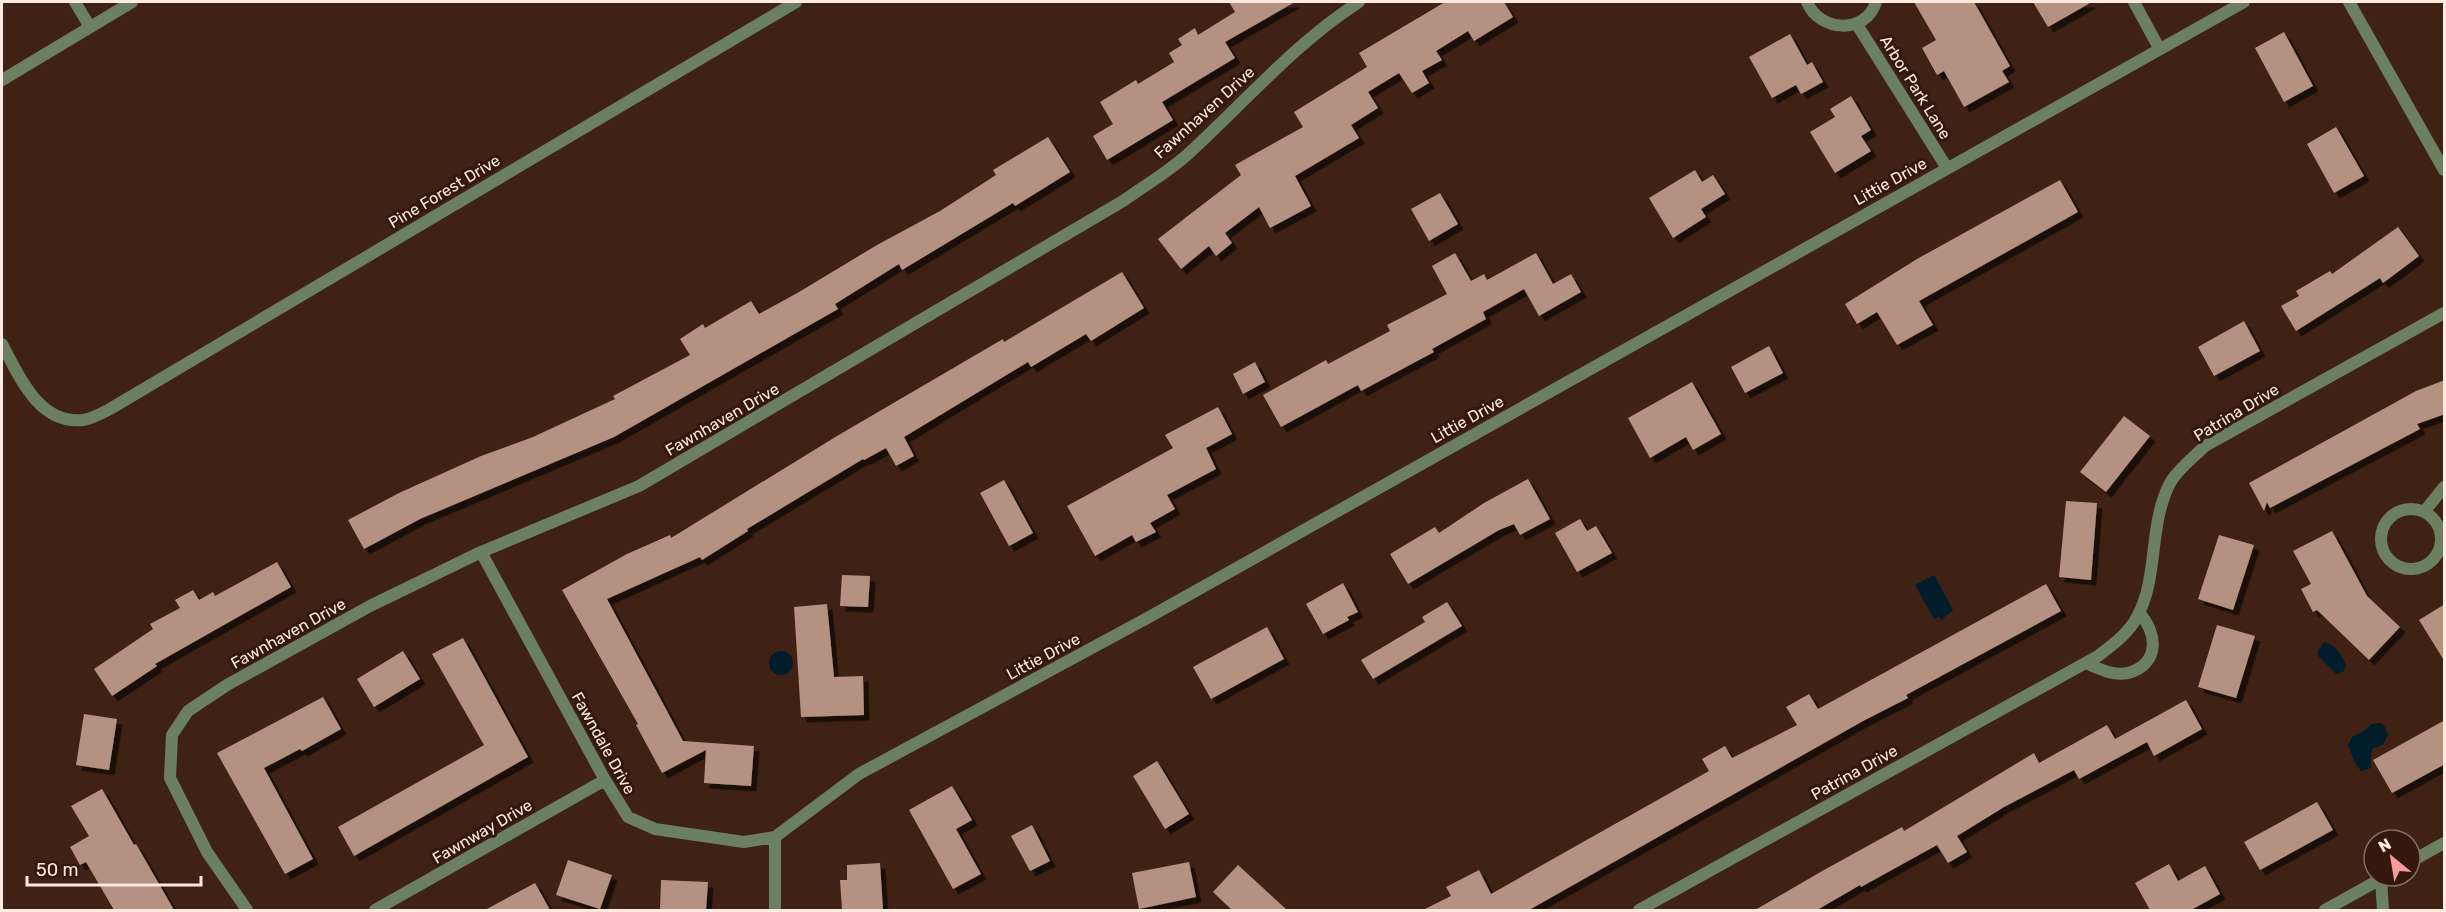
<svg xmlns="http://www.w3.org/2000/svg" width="2446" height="912" viewBox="0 0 2446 912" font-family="Rubik,sans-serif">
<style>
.water{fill:#011c2b}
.building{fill:#b59181;filter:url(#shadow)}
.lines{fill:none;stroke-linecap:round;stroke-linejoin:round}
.minor{stroke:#6b8061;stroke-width:12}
.tertiary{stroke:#6b8061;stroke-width:12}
.labels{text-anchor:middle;stroke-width:6;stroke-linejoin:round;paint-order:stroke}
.street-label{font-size:16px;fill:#feeae1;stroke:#34180b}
</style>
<defs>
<filter id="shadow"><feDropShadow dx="5.5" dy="5.5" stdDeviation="0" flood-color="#0009"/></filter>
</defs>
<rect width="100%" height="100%" fill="#3f2214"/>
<path class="water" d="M1934,575L1953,610L1941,620L1939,617L1934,619L1915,585Z
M2325,642C2334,644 2343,657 2346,665L2344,671L2336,674L2318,656V650Z
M769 663a12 12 0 1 1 24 0a12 12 0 1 1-24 0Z
M2371,724L2379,723L2384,725L2388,735L2383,745L2373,748L2371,754V768L2361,771L2355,763L2348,745L2353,736L2363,732Z"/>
<path class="building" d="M1229,2H1295L1225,42L1235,58L1162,102L1173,120L1107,160L1093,136L1113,124L1100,102L1136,80L1138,84L1174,62L1169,53L1182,45L1178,39L1195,28L1198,35L1235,12Z
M1445,2H1504L1513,17L1474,41L1468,31L1436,51L1442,60L1422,71L1429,83L1412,93L1399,73L1368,92L1378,108L1351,125L1359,138L1295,176L1311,206L1270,228L1259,207L1225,233L1232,243L1216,256L1209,246L1181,269L1158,239L1241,175L1235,165L1303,127L1294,112L1367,67L1359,53Z
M1914,2H1974L2010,66L2002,71L2009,82L1964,107L1944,71L1937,75L1922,48L1936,40Z
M2033,2H2092L2048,27Z
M2284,32L2313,86L2284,102L2255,48Z
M1790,34L1807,65L1812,62L1823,82L1801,94L1796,85L1772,98L1749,57Z
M1851,96L1871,130L1861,136L1871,151L1835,173L1810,132L1835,117L1830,109Z
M2336,127L2364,176L2334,193L2307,144Z
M1048,137L1070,172L1015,206L1013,203L902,270L899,264L835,304L838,309L614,437L420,519L364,549L348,520L399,493L481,456L533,437L615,399L613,396L690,355L680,339L703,324L705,328L751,301L759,314L799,292L877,245L940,211L996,175L993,170Z
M1695,170L1702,182L1713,175L1725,194L1701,209L1706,217L1673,238L1649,198Z
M2060,180L2078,212L1919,301L1933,325L1897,345L1877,312L1857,324L1845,304L1917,259Z
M1440,193L1458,224L1429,241L1411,209Z
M2398,227L2419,256L2383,283L2380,278L2296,331L2281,306L2299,296L2296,291L2330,271L2332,274Z
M1455,253L1471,281L1484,274L1487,280L1536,253L1553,284L1571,274L1581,292L1539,316L1524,289L1483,312L1486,319L1432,349L1434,352L1361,391L1358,385L1281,427L1263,395L1326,360L1328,364L1390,331L1387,325L1447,294L1432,266Z
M1122,272L1144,308L1091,341L1086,334L1031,367L1028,362L904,437L914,456L896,466L886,448L864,460L863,459L747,529L748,531L702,560L700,557L607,599L683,741L754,746L751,786L704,783L706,750L662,773L636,725L638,724L562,590L627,554L670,535L671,538L837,436L1003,339L1004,342Z
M2244,321L2260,351L2214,376L2198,347Z
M1769,346L1783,373L1745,393L1731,367Z
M1255,362L1265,382L1243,394L1233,374Z
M2445,380V414L2417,424L2420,429L2270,508L2267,502L2264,511L2249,483L2416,391Z
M1692,382L1721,434L1693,450L1686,437L1650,458L1628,418Z
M1218,407L1232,434L1206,448L1216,469L1167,495L1175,509L1150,523L1156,532L1136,542L1132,535L1095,556L1067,506L1173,448L1165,435Z
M2124,416L2150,436L2106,492L2080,472Z
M1528,479L1550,519L1520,535L1514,524L1499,530L1408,584L1390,554L1435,527L1439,533L1484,503Z
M1004,480L1033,533L1009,546L980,493Z
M2066,501L2097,503L2091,580L2059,577Z
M1580,519L1587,531L1596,526L1612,553L1577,572L1555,533Z
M2332,531L2367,596L2400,627L2369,660L2317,610L2313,612L2301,589L2311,584L2293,551Z
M2219,535L2254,545L2233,610L2198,599Z
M277,562L291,587L155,664L157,666L112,696L94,669L153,629L150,624L180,608L175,600L193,590L199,600L213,592L215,596Z
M842,575L870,576L868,607L840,606Z
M1343,583L1358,612L1347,617L1349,620L1323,634L1306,604Z
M2046,584L2061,611L1906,695L1908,698L1863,721L1529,910H1423L1451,896L1446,887L1479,870L1491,894L1709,771L1702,759L1725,746L1732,758L1797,725L1786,707L1809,694L1818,709Z
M1447,602L1462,626L1373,679L1361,660L1425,622L1422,617Z
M827,604L834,677L863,676L864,715L801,717L794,607Z
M2445,604V662L2419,620Z
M2217,625L2255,636L2236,698L2198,687Z
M1267,627L1284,659L1211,699L1193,667Z
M463,638L528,757L354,856L338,827L484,745L432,654Z
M403,651L420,679L374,707L357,679Z
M323,697L341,729L302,751L300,749L264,768L313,859L285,874L217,753Z
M2186,700L2202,729L2154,756L2147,742L2079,779L2074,770L2004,807L1957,836L1967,852L1948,863L1937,845L1861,887L1860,885L1817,910H1755L1824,870L1902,827L1904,831L2034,753L2039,763L2107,725L2115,739Z
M84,714L117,719L109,770L76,765Z
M2445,720V764L2392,793L2373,760Z
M1157,761L1189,814L1165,829L1133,776Z
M952,786L972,820L956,829L981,874L953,889L909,810Z
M102,789L134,845L136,844L174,910H114L86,862L80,865L70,847L89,836L71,806Z
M2317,802L2333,830L2260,870L2244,842Z
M1032,825L1050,861L1030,871L1011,836Z
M568,860L612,875L600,909L556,895Z
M1189,862L1196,897L1139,909L1132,873Z
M880,863L883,910L842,909L840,880H847V865Z
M2169,864L2178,881L2205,866L2220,894L2191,910H2150L2135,883Z
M1238,865L1287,910H1232L1213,892Z
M661,880L708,882L706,910H660Z
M535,883L550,910H485Z"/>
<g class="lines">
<path class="minor" d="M75,2L90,27
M1807,2C1819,32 1866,35 1876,2
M2134,2L2159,48
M1856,23L1947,168
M2,80L132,2
M2,344C19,376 39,425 83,420C92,419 102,413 110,409L796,2
M2381 539a30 30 0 1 1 60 0a30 30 0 1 1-60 0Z
M2424,512L2444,487
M481,552L605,780L628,817L655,829L744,842L775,837
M2086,663C2099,669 2113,676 2128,673C2160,664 2158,633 2139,613
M2410,862L2444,843
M2381,879L2383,910
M247,910L207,852L170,778L172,735L188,711L227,685L370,606L481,552L639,486L1123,201C1144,186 1168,172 1187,155C1244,103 1294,44 1359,2
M375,910L605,780
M775,910V837L859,774L1151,616L2244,2
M1639,910L2098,656C2112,645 2129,633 2137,617C2159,577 2148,526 2170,483C2178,469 2194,457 2205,446L2444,313
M2325,910L2386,876"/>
<path class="tertiary" d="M2349,2L2444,170"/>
</g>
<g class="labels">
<g class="street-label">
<text transform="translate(1916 87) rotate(58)" y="6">Arbor Park Lane</text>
<text transform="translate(1204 112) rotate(-42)" y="6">Fawnhaven Drive</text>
<text transform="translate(1890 181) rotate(-29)" y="6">Littie Drive</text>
<text transform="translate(444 191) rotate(-31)" y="6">Pine Forest Drive</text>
<text transform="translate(2236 412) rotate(-31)" y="6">Patrina Drive</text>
<text transform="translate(722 419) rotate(-30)" y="6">Fawnhaven Drive</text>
<text transform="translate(1467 419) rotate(-29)" y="6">Littie Drive</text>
<text transform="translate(288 633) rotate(-29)" y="6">Fawnhaven Drive</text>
<text transform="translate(1043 656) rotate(-28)" y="6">Littie Drive</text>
<text transform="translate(604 743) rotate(61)" y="6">Fawndale Drive</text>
<text transform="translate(1854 772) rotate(-29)" y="6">Patrina Drive</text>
<text transform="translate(482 831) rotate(-30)" y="6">Fawnway Drive</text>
</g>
</g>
<rect width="2446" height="912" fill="none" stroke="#feeae1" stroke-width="6"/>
<g transform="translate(2392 858) rotate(330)"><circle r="28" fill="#34180b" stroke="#856c61" stroke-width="1.5"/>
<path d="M0-4.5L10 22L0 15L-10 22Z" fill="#f59b9a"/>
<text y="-9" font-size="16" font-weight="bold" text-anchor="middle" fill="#feeae1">N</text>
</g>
<path d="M27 876v9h174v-9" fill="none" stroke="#feeae1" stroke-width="3"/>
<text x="36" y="876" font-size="18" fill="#feeae1" stroke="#34180b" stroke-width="4.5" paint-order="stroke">50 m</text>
</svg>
